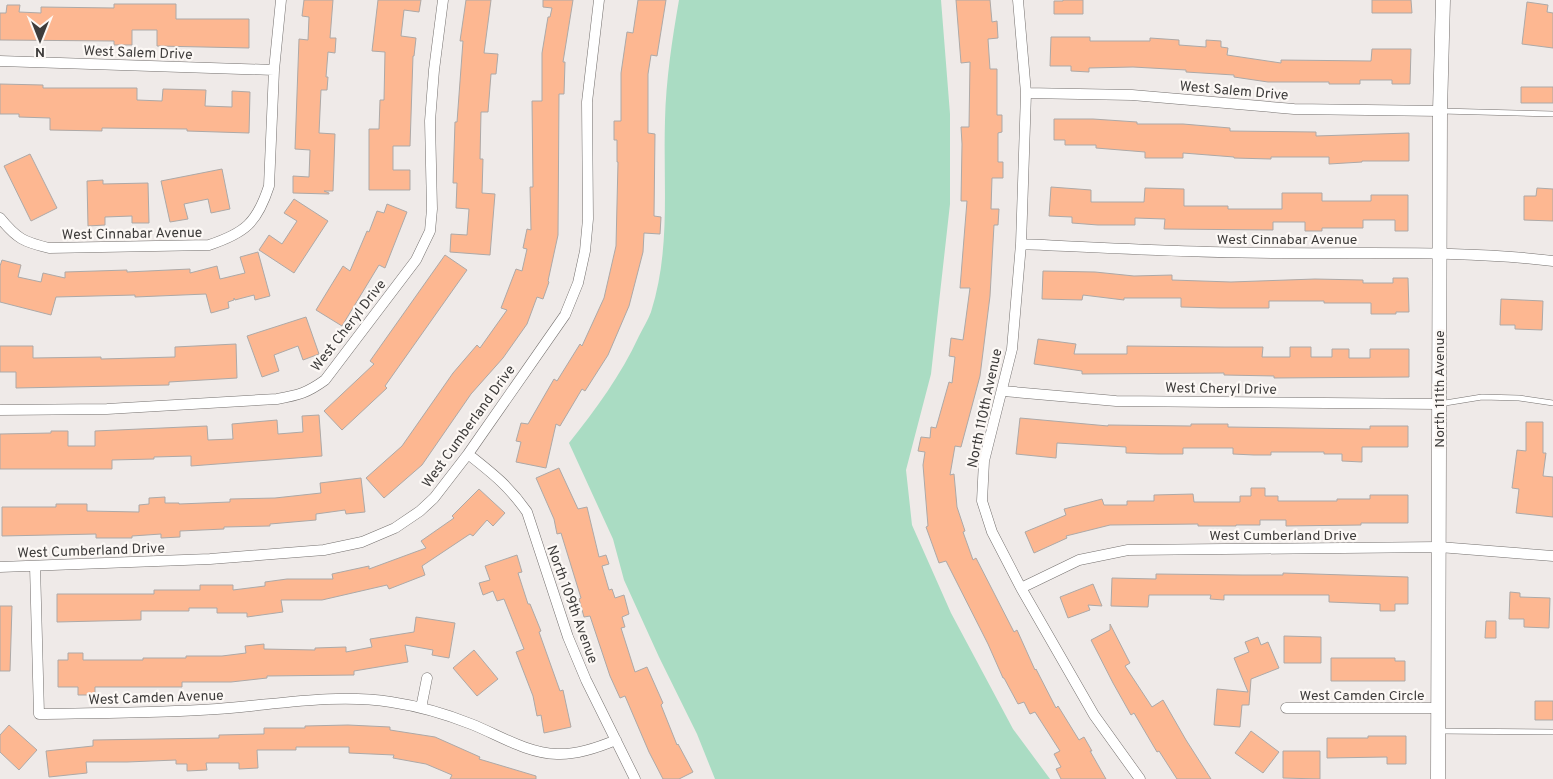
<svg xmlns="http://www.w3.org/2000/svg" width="1553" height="779" viewBox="0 0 1553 779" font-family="Overpass,sans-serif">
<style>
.green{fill:#aadcc3}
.building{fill:#fdb791;stroke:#ada9a7}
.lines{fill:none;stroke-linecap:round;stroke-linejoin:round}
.lane-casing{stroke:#74706e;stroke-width:6}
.street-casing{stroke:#74706e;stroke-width:11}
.secondary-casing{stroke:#74706e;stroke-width:15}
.lane{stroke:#fff;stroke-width:5}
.street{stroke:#fff;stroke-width:10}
.secondary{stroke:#fff;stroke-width:14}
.labels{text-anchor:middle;stroke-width:4.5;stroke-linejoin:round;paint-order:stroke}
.street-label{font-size:14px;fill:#3e3c3b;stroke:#fcf8f5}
</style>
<rect width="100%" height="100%" fill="#efeae8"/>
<path class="green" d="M679,0H941L950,114V204L931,374L906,470L912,525L951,613L1013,729L1050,779H715L697,734L659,657L624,580L613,539L569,443C596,409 621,375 639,336C643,328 648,320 651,312C671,249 663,185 665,120C666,80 672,40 679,0Z"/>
<path class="building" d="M304,0H333L330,38H336L335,53L328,52L326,77H328L327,90H321L319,133L335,134L333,191H324L329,193V194L293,193V176L309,177L310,150L295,149L299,39L308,40L309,17L302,16Z
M378,0H421L419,12L404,10L401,36L416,38L414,56H413L410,146H393V170H410V190H369V129H379L380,100H384L385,52L372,51Z
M466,0H491L484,53L498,54L496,74H491L488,112H481L480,159H483L482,193L495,194L490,255L450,252L451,234L467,235L469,209L456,208L457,183H453L455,122H457L463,41H460Z
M543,0H573L563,62H565L564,94H559L558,235L548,281L549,282L543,299L537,297L527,324L503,358L471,394L422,465L384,498L366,478L402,446L453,373L477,345L480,348L507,310L501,308L516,269L522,271L527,249L523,248L527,229L531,230L530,187H533L532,101H542V53L548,17H550L552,8L543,7Z
M638,0H666L657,56L651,55L648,74V133L655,134L654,216L661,217L660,234L644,233L643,252L629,306L608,355L585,391L582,389L560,426L556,424L546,468L516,462L521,442L516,441L521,423L528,424L554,379L557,381L580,344L582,346L604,298L616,246L618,162H617V140H614V121H621V73L627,32L633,33Z
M956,0H990L992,22L997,21L998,38L988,39L990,69H997V115H1002V132L998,133V162H1003V178H992L991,209H999L998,225H994L990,296L980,376L961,447L955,446L950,475L954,474L957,507L965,531L963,532L973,560L976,558L1014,632L1017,630L1035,670L1036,669L1056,708L1058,706L1079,740L1084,737L1092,751H1090L1106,779H1061L1056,769L1061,767L1054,754L1060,751L1035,712L1030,714L1024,702L1018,704L1004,678H1003L988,644L946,561L939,563L926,527L928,526L923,465L925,452L918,451L921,437L930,438L931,427L936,428L949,382L952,383L955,357L949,356L951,338L963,340L970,288H960L967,201H961L962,144L961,127H969L970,62L961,63Z
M1063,0H1083V14H1054V1H1063Z
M1372,0H1411L1412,13H1372Z
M1527,2L1548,5L1547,12L1553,13V48L1522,44Z
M114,4H176V19H249V48L157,46V30H132V45H114V41L0,40V13H6L7,5H20L19,12L41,13V7L114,8Z
M1051,37H1090V41H1150V38L1179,40V45L1206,47V40L1221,41V47L1228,48L1227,55L1281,63V60L1371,61L1372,49H1411L1410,84H1392V80H1360V84H1329V82H1268L1234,77V75L1186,72V70L1133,67L1089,68V72L1071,71V66H1050Z
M0,84L43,85V88H137V100L162,101L163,89L206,90L205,106L232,107V91L250,92L249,133L187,131V129L102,128V131L50,130V118L19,117V114H0Z
M1521,87H1553V103H1521Z
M1054,119H1093L1137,122V124H1183L1230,128V131L1316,132V136L1409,133V161H1362V162L1329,164V157H1271V159L1234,158V157L1183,153V158H1145V152L1096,148V145H1065V140H1054Z
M30,154L57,208L31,221L4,166Z
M222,169L230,209L211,213L208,199L184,204L188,219L170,222L161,181Z
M103,180V184L148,183L149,223H132V216L105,217V225L88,226L87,181Z
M1051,187L1091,190V202H1144L1145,188L1184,189V206H1228V209H1282V193H1322V201H1371V195H1408V231H1395V220H1363V228H1322V231H1305V222H1273V230L1164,229L1165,219L1135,218V225H1098L1072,223V217L1049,216Z
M1537,188L1553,189V221L1524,220V196H1536Z
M294,199L328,221L294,273L259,250L269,235L282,244L297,221L284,213Z
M387,204L407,212L385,268L379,265L342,326L316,310L343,266L350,271L367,231L369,232L377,211L384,213Z
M258,252L270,296L255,300L254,295L235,300L234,298V300L228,302L229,308L211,313L206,294L135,297V295L56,297L51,315L0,302V266L2,260L21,265L18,277L41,282L43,273L65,278V272L127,270V272L190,269V273L217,266L220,279L245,273L240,257Z
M445,255L467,270L385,386L387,388L342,430L324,411L374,364L370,361Z
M1043,271L1095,272L1134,276L1172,275V280L1231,282L1315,279L1363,280V283H1393V278H1408L1409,312H1396V314H1371V303H1324V301H1269V308H1220L1181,307V298H1124V300L1083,295L1082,300L1042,299Z
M1501,299L1543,301L1542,330L1515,329V325H1500Z
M306,317L319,354L303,360L298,346L274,355L279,371L262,377L247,336Z
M1038,339L1076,344L1074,354H1127V346L1224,347H1263L1262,357H1290V347H1311V357H1332V349H1349V358H1370V349H1409V377L1274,378V376L1224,375V373L1082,374V371L1034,364Z
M236,344L237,378L169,382V385L16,388V372H0V346H33V358L101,357V359L175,357V347Z
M319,415L322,456L191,466V456L154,457V459L112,460V469H0V434L51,433V431H68V446H95V431L207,426L208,440L233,439L232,424L277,420L278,434L303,432L302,416Z
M1020,418L1108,426V425L1191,426V424H1228V427L1370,429V426H1408V447H1362V462L1342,461V454H1324V452H1271V455H1254L1233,454V448H1183V454H1159L1126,453V447L1057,443L1056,458L1016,454Z
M1526,422H1543V453H1546L1543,476L1553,477V517L1516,513L1519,489L1512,488L1517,450L1526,451Z
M559,468L578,509L587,507L599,557L606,555L609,564L602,566L609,590L612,589L615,598L624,595L629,614L622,617L625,627L621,628L635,672L647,667L663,703L661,705L677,745L678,744L693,772L679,779H663L649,752L625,696L620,698L610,676L590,616L584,617L579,599L581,598L561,533L557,534L554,519L536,478Z
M361,478L365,512L346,514L345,510L316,514V520L270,524V526L224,527V529L180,531V537L161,538V534L132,536V538H96V534L2,536V507H56V504H87V511L139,512V505L149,504V498L165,497V503H179V504L230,502V499L275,498L321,493L320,483Z
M1251,488H1265V496H1278V501H1337V499H1370V495H1408V523H1361V525L1286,526V520H1260V525H1236V526H1198V524L1110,525L1066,536L1067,538L1034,553L1025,532L1066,515L1064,509L1102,499L1104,505H1127V501H1154V495L1193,494L1194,502H1240V496H1251Z
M479,489L505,513L493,526L487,520L473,536L470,534L422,566L425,575L389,589L387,585L322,600H281L283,612L247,617V613H217V608H189V611H141V620L57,622V594H154V590H200V585H233V590L265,586V582L287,579H333L332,574L369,566V569L426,548L421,541L454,518L452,516Z
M517,555L522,572L518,573L528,604H530L541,631L539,632L560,691L563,690L571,727L544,733L541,715L537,716L533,696L516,652L524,649L504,599L497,601L493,591L483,595L479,583L490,580L485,566Z
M1283,573L1408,577V604H1395V611H1380V604L1329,602V595H1224V600L1210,599L1211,595H1149L1148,607L1111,606L1112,578L1156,579V574L1242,575H1283Z
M1093,584L1102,606L1088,605L1090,610L1068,618L1060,597Z
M1510,592L1520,593V597L1550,598L1549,628L1524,627V619H1509Z
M0,606H12L10,671H0Z
M416,617L455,623L449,658L432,655L433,650L405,645L408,662L354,671V675L267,676V678L231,682H182V687H95V695H78V687H58V660H68V653H83V660H143V658H186V656H222L246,653L245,646L264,644V649L315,650V648L346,647V652L372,647L370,639L414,632Z
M1486,621H1496V638H1485Z
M1110,624L1130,663L1125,666L1152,707L1163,700L1186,740L1211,779H1177L1159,751L1157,752L1134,713L1131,715L1113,683L1091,640L1110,630Z
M1284,636L1321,637V663H1284Z
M1258,637L1261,645L1268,642L1279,668L1251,679L1249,705H1242L1240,727L1214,725L1217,689L1248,692L1234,658L1249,652L1245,642Z
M474,650L498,679L477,696L453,668Z
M1331,658H1395V661H1405V681H1331Z
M1535,701H1553V720H1535Z
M9,725L37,750L19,770L0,752V735Z
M348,725L390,727V730L435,737L480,757L479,759L536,776V779H450L452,775L426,764L393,758L394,755L349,753V747H296V750H257L258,768L239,769V763H206L207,770L187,771V764H176V760L127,762H86L87,773L49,777L46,751L93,746V740L219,738V735L264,734V728H305V726Z
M1251,731L1279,752L1263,773L1235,753Z
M1368,736H1406V764H1387V757L1327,758V738H1368Z
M1283,751H1320V779L1283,778Z"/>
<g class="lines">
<g class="lane-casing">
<path id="lane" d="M1441,111L1553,114
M1439,404L1482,397L1519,398L1553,403
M1439,731L1553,732"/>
</g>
<g class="street-casing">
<path id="street" d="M1018,0L1026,93L1021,244L1012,349L984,461L982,501L992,532L1021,588L1094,715L1140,779
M0,61L274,70
M1026,93L1132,95L1294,109L1440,111
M0,218C17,239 24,242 49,248L209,245C245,233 257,223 269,186L274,70L281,0
M1021,244C1108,248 1194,253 1281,253C1372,254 1463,250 1553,261
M1003,391L1116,401L1439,404
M0,410L107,409L277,399C299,395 307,393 325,380L416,260L430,231L432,209L430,121L434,70L443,0
M468,454C492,473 509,486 527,512L568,637L586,680L635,779
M35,566L39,714C98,713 158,713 217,709C274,705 334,693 391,702C418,706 446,714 471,724C499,735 526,753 557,754C577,755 597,748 616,740
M0,567L210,559L324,550L362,542L395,528L420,511L434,498L468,454L565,315L578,283L585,251L588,219L587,102L599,0
M1021,588L1079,560L1128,550L1439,547L1553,556
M421,708L427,678
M1286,708H1437"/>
</g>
<g class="secondary-casing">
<path id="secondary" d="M1438,779L1440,111L1443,0"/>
</g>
<use href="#lane" class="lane"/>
<use href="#street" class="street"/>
<use href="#secondary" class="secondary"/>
</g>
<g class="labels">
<g class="street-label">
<text transform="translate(138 52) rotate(2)" y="5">West Salem Drive</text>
<text transform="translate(1234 90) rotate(5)" y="5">West Salem Drive</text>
<text transform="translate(132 233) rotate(-1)" y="5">West Cinnabar Avenue</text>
<text x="1287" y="244">West Cinnabar Avenue</text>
<text transform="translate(348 325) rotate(-52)" y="5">West Cheryl Drive</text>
<text transform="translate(1221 388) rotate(1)" y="5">West Cheryl Drive</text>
<text transform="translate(1439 389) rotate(-90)" y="5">North 111th Avenue</text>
<text transform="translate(984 408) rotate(-78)" y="5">North 110th Avenue</text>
<text transform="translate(468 426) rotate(-54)" y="5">West Cumberland Drive</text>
<text x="1283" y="540">West Cumberland Drive</text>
<text transform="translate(91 550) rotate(-2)" y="5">West Cumberland Drive</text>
<text transform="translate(573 604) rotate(70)" y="5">North 109th Avenue</text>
<text x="1362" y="700">West Camden Circle</text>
<text transform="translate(156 697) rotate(-2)" y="5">West Camden Avenue</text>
</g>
</g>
<g transform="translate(40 40) rotate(180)" stroke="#fcf8f5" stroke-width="4" paint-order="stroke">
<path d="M0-4L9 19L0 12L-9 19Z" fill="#3e3c3b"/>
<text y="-8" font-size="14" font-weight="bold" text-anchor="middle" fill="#3e3c3b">N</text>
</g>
</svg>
